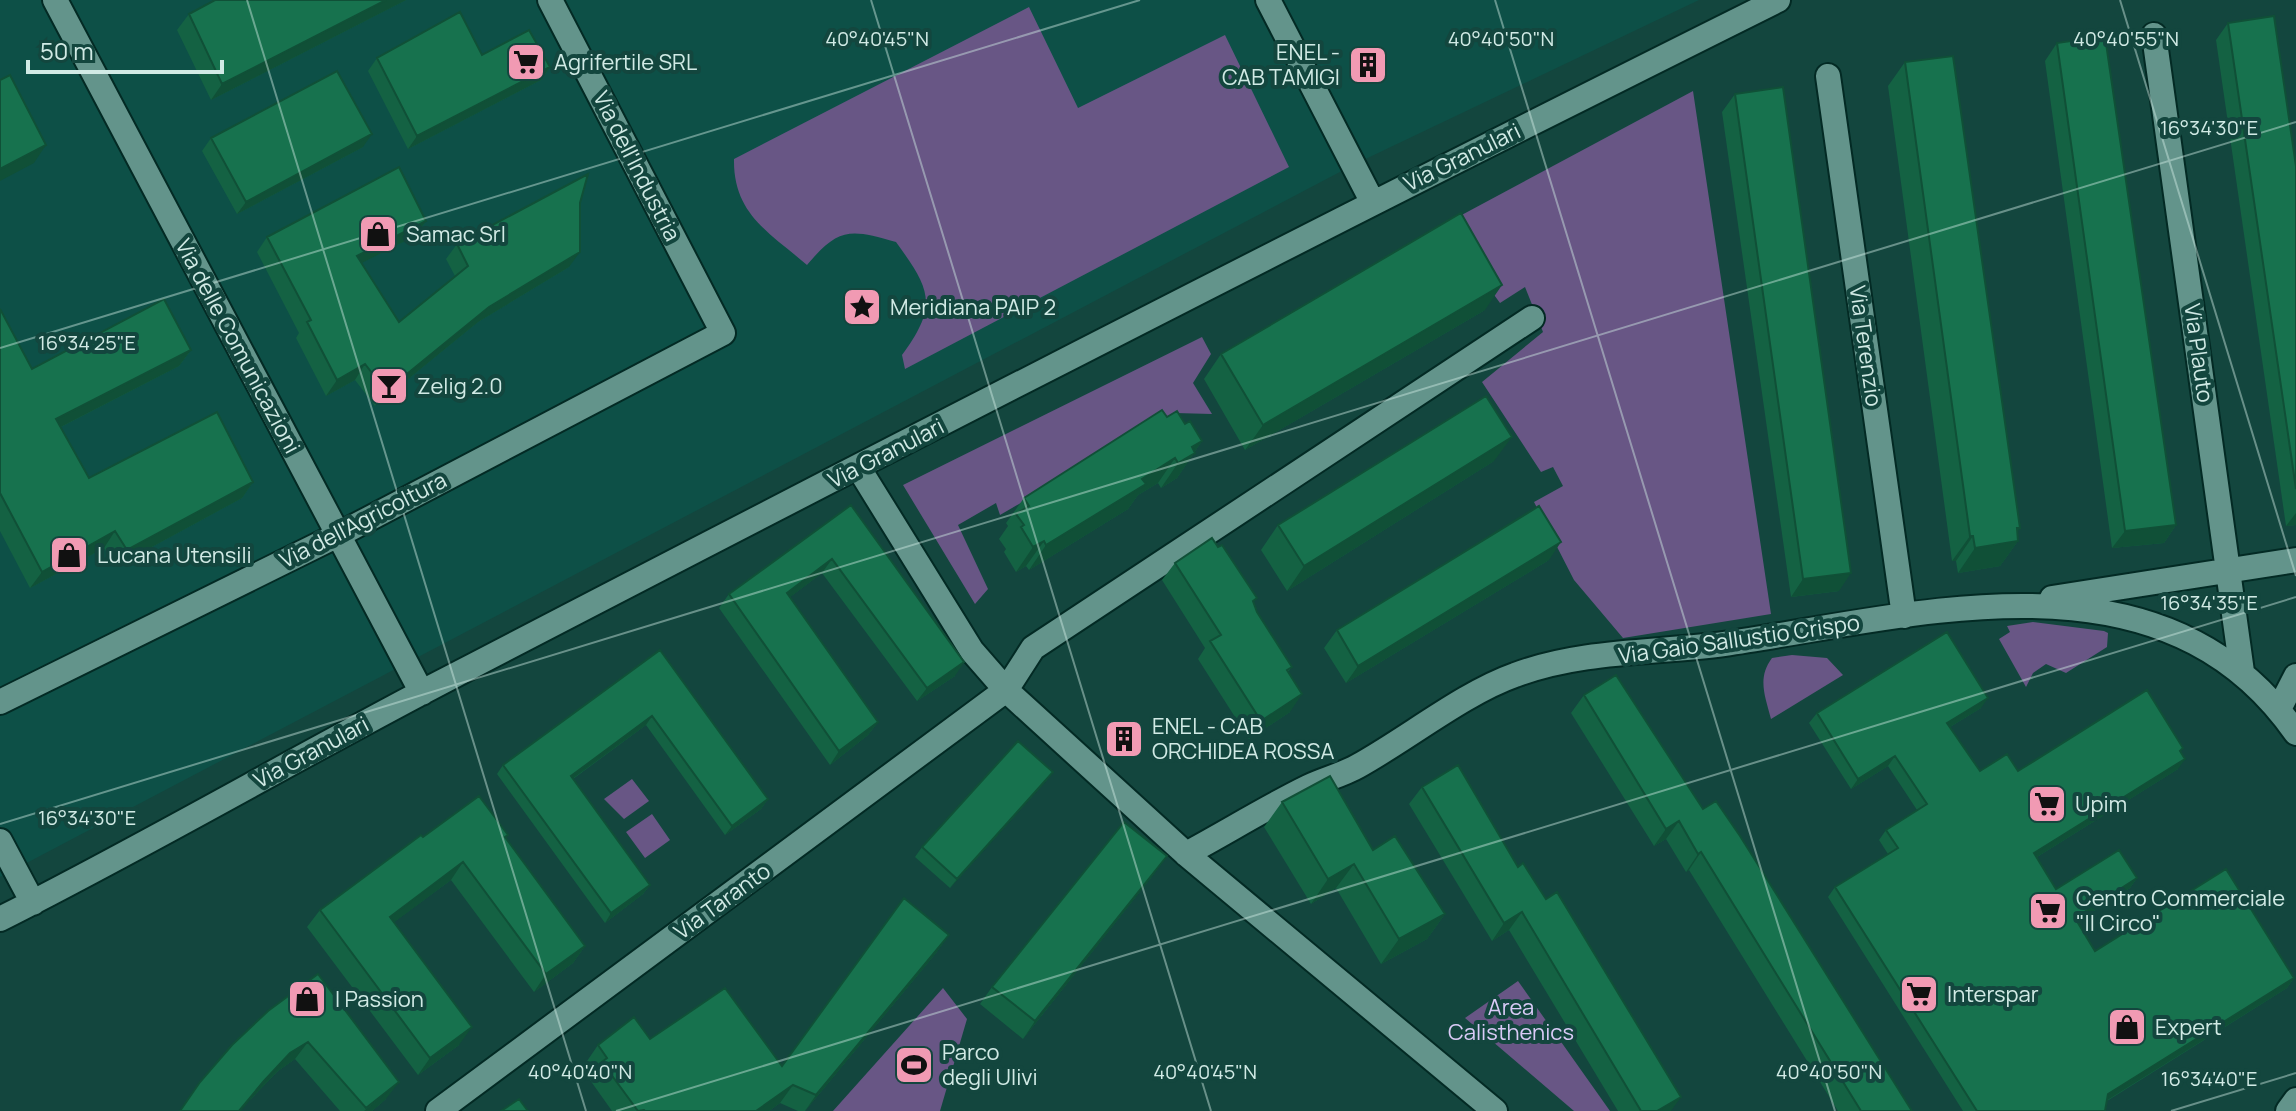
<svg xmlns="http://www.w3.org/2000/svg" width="2296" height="1111" viewBox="0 0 2296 1111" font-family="Manrope,sans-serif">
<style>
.built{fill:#0d5047}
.green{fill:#685685}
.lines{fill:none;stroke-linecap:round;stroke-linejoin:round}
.minor-casing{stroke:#032a24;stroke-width:28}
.minor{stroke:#63948b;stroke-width:24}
.wall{fill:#146243}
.shaded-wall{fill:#105037}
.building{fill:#17724e;stroke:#105037;stroke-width:2}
.ticks{fill:none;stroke:#d1eae5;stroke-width:2;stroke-opacity:0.45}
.labels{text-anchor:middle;stroke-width:8;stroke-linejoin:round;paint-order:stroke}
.poi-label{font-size:22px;fill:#d1eae5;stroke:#13463e;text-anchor:start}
.street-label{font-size:22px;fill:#d1eae5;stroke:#13463e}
.park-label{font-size:22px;fill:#dacbf7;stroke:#13463e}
.ticks-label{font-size:20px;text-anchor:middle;fill:#d1eae5;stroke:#13463e;stroke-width:8;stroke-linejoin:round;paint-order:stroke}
</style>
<rect width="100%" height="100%" fill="#13463e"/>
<path class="built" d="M0,0H1699L1355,164L0,877Z"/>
<path class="green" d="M1029,7L1078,108L1225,35L1289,167L905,369L902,355C939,305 930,289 896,242C850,229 839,227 807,265C770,233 733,214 734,159Z
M1693,91L1771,614L1623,638L1574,580L1534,502L1563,486L1553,467L1541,472L1482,382L1543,332L1525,287L1500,303L1443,225Z
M1202,337L1211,354L1193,383L1212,414L1175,413L1000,515L996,503L958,525L988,589L975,604L903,485Z
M2033,622L2104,631L2108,633L2107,647L2066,673L2046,664L2033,673L2026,687L1999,639L2010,632L2007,626Z
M1792,655L1827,658L1843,675L1771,719C1765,696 1757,678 1772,658Z
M632,779L649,801L624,819L604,799Z
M652,814L670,840L645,858L626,832Z
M1518,981L1610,1111H1574L1465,1018Z
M943,988L967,1019L940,1111H833Z"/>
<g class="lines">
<g class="minor-casing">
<path id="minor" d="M55,0L422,693
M1268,0L1372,201
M2154,35L2242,672
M1828,76L1904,616
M858,467L972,651L1006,690L1186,854L1495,1111
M2052,598L2296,560
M0,702L338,535L723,333L550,0
M2279,709L2296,676
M0,841L33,903
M1186,854C1227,832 1267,807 1308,787C1325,779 1342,775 1358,766C1407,739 1464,693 1515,675C1581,650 1655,653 1724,644C1917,616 2162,541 2296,733
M0,919C147,845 289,762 434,686C880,454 1328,224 1778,0
M438,1111L1006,690L1033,648L1532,318
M2288,1111L2296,1100"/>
</g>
<use href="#minor" class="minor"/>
</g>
<path class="wall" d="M215,0H406L211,100L177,30L189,14Z
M2228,23L2296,166V525L2286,526L2216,40Z
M2057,43L2176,525L2164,543L2112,548L2045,61Z
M482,55L550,67L541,80L408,149L368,71L377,58Z
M1905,62L2020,528L2017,532L2018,541L2000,566L1958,573L1956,561H1952L1888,86Z
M1735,94L1839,591L1791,597L1722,112Z
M211,138L363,147L237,214L202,151Z
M580,203L569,267L478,322L375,406L355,380L326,396L296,338L299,333L257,252L267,237L426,221L415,236L361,263L399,322L455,276L446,259L457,244Z
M0,309L32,369L191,350L179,366L61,427L89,478L253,482L242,498L115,567L104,548L30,588L0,531Z
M1485,310L1245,450L1204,379L1221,354Z
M1167,417L1185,424L1202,441L1177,478L1161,488L1158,483L1138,495L1128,509L1029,570L1026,566L1016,572L1004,552L1006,549L999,539L1008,526L1006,523L1024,498Z
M1494,461L1287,591L1261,550L1278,525Z
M851,505L955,676L917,701L822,573L790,597L878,722L868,735L830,765L719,608L729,594Z
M1549,560L1346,683L1324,648L1337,630Z
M1175,563L1254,603L1257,612L1292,667L1288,672L1290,712L1249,739L1198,659L1205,648L1162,580Z
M660,650L768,799L761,809L725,835L646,725L573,779L650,885L643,894L605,923L497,774L503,765Z
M1584,695L1703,809L1912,1111H1838L1689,870L1686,872L1666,839L1654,846L1571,713Z
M1981,708L1950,727L1980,771H2018L2181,752L2178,769L2037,857L2056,889L2137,878L2130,888L2077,922L2095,951L2294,978L2287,988L2107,1101L2105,1111H1963L1828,897L1835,887L1888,854L1879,840L1886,830L1917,810L1888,766L1851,789L1809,723L1817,713Z
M1053,772L1046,781L950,888L915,857L922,847Z
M1422,787L1518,867L1671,1111H1618L1509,930L1492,941L1409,804Z
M1282,802L1445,914L1427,939L1381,964L1336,888L1311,904L1264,827Z
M508,835L506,838L585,946L573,963L534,992L451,880L394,922L459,1045L418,1075L307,927L320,910L423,837Z
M1154,874L1023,1039L980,1004L992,987Z
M949,935L936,953L805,1111H798L780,1103L769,1111H612L590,1080L593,1075L585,1064L598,1045L650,1039L782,1066Z
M268,1011L386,1099L372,1111H340L295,1059L278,1071L250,1100Z"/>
<path class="shaded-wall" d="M386,0H406L211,100L222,84Z
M550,67L541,80L408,149L417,136Z
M372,134L363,147L237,214L246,202Z
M46,145L34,163L0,181V169Z
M426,221L415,236L346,271L357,256Z
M580,252L569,267L478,322L375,406L386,391L489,307Z
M1502,285L1485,310L1245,450L1263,425Z
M191,350L179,366L45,435L56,419Z
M365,364L355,380L326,396L337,380Z
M1512,437L1494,461L1287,591L1304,566Z
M1202,441L1177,478L1161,488L1178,463L1192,447Z
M1175,458L1158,483L1138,495L1128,509L1029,570L1046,545L1142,479Z
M253,482L242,498L115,567L127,550Z
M2296,513V525L2286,526Z
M2176,525L2164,543L2112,548L2125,531Z
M2017,528H2020L2010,543L2018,541L2000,566L1958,573L1975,548Z
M115,531L104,548L30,588L42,572Z
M1970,536H1973L1956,561H1952Z
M1044,541L1026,566L1016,572L1033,547Z
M1561,542L1549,560L1346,683L1358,666Z
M832,559L822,573L777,607L787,593Z
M1851,573L1839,591L1791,597L1803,579Z
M964,662L955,676L917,701L927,688Z
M1302,694L1290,712L1249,739L1261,721Z
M1988,698L1981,708L1940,733L1947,723Z
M652,716L646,725L564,785L571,776Z
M878,722L868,735L830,765L839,751Z
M1895,756L1888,766L1851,789L1858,779Z
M2185,759L2178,769L2027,863L2034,853Z
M1053,772L1046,781L950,888L957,879Z
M768,799L761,809L725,835L732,826Z
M1679,821L1666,839L1654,846L1666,829Z
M1701,852L1689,870L1686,872L1698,854Z
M1167,856L1154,874L1023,1039L1035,1021Z
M463,862L451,880L377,935L390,917Z
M1354,864L1336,888L1311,904L1328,879Z
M2137,878L2130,888L2067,928L2075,918Z
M650,885L643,894L605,923L611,913Z
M1522,912L1509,930L1492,941L1504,923Z
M1445,914L1427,939L1381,964L1399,939Z
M949,935L936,953L805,1111L816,1095Z
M585,946L573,963L534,992L546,974Z
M2294,978L2287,988L2101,1104L2108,1094Z
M472,1027L459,1045L418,1075L430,1058Z
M308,1042L295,1059L278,1071L250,1100L241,1111H239L263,1082L290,1053Z
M399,1082L386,1099L372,1111H364Z
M793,1085L780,1103L769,1111H756Z
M1681,1097L1671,1111H1657Z"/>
<path class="building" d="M215,0H386L222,84L189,14Z
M460,12L482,55L529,30L550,67L417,136L377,58Z
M2274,16L2296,166V489L2228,23Z
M2105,36L2176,525L2125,531L2057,43Z
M1953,56L2020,528H2017L2018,541L1975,548L1973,536H1970L1905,62Z
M337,71L372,134L246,202L211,138Z
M10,75L46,145L0,169V80Z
M1783,87L1851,573L1803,579L1735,94Z
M399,167L426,221L357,256L399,322L468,266L457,244L588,174L580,203V252L489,307L386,391L365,364L337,380L307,322L311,320L267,237Z
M1461,213L1502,285L1263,425L1221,354Z
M164,299L191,350L56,419L89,478L217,412L253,482L127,550L115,531L42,572L0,493V309L32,369Z
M1486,396L1512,437L1304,566L1278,525Z
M1162,410L1167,417L1177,411L1185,424L1190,421L1202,441L1192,447L1195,453L1178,463L1175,458L1142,479L1146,484L1046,545L1044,541L1033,547L1021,527L1024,525L1016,514L1029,506L1024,498Z
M851,505L964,662L927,688L832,559L787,593L878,722L839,751L729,594Z
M1539,506L1561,542L1358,666L1337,630Z
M1212,538L1218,547L1222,545L1257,598L1253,601L1257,612L1292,667L1287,670L1302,694L1261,721L1210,641L1221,635L1175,563Z
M1947,632L1988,698L1947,723L1980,771L2007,754L2018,771L2147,690L2183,748L2180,751L2185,759L2034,853L2056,889L2119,850L2137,878L2075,918L2095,951L2226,869L2294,978L2108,1094L2105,1111H1977L1835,887L1898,848L1886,830L1927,804L1895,756L1858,779L1817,713Z
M660,650L768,799L732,826L652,716L571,776L650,885L611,913L503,765Z
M1616,675L1703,809L1716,801L1740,836L1912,1111H1861L1701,852L1698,854L1679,821L1666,829L1584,695Z
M1018,741L1053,772L957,879L922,847Z
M1458,765L1518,867L1523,863L1546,899L1557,892L1681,1097L1657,1111H1641L1522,912L1504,923L1422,787Z
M1330,776L1373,850L1395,836L1445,914L1399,939L1354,864L1328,879L1282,802Z
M479,796L508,835L505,837L585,946L546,974L463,862L390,917L472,1027L430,1058L320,910L421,835L423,837Z
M1124,822L1167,856L1035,1021L992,987Z
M904,898L949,935L816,1095L793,1085L756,1111H645L644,1110L638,1111L602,1062L607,1058L598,1045L634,1017L650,1039L725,988L782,1066Z
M318,974L399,1082L366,1108L308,1042L290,1053L263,1082L239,1111H180L200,1082L232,1045L268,1011Z
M519,1099L528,1111H501Z"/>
<path class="ticks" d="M247,0L586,1111M871,0L1211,1111M1495,0L1835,1111M2120,0L2296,576M0,348L1140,0M0,824L2296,122M616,1111L2296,597M2171,1111L2296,1073"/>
<defs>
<g id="supermarket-square" transform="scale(2)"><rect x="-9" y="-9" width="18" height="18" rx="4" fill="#f19ab3" stroke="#13463e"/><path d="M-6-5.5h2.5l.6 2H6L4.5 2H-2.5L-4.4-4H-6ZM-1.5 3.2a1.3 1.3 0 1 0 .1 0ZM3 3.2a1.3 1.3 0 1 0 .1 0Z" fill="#111"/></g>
<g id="building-square" transform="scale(2)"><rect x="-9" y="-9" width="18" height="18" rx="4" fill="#f19ab3" stroke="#13463e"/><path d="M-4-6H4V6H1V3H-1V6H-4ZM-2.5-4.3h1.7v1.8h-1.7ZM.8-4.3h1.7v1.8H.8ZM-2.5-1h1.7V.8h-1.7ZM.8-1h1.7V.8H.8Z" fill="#111"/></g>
<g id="shop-square" transform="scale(2)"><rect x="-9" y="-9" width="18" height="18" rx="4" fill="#f19ab3" stroke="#13463e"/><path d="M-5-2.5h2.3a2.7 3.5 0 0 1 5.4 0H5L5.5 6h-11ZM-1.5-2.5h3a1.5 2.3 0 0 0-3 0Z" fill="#111"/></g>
<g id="sight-square" transform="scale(2)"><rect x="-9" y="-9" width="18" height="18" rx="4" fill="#f19ab3" stroke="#13463e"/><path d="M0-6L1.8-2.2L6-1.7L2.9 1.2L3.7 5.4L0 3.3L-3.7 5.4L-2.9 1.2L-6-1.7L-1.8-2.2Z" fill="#111"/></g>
<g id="bar-square" transform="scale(2)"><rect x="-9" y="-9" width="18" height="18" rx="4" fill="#f19ab3" stroke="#13463e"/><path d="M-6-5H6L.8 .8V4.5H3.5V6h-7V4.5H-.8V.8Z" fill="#111"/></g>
<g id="stadium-square" transform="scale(2)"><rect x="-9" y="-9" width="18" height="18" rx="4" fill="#f19ab3" stroke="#13463e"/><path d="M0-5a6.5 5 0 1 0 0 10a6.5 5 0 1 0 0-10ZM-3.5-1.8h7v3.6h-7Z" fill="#111"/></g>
</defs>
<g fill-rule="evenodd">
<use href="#supermarket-square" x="526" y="62"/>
<use href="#building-square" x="1368" y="65"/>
<use href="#shop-square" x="378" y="234"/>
<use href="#sight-square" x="862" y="307"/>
<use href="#bar-square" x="389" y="386"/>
<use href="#shop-square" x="69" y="555"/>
<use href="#building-square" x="1124" y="739"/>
<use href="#supermarket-square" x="2047" y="804"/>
<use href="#supermarket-square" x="2048" y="911"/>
<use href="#supermarket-square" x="1919" y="994"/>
<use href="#shop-square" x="307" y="999"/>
<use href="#shop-square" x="2127" y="1027"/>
<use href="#stadium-square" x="914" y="1065"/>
</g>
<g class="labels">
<g class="poi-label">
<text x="1340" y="60" text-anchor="end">ENEL -<tspan x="1340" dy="25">CAB TAMIGI</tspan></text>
<text x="554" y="70">Agrifertile SRL</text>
<text x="406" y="242">Samac Srl</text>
<text x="890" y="315">Meridiana PAIP 2</text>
<text x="417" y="394">Zelig 2.0</text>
<text x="97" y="563">Lucana Utensili</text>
<text x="1152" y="734">ENEL - CAB<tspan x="1152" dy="25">ORCHIDEA ROSSA</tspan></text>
<text x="2075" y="812">Upim</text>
<text x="2076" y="906">Centro Commerciale<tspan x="2076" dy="25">"Il Circo"</tspan></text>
<text x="1947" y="1002">Interspar</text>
<text x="335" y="1007">I Passion</text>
<text x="2155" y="1035">Expert</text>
<text x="942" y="1060">Parco<tspan x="942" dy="25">degli Ulivi</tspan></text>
</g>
<g class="street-label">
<text transform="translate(1462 157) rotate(-26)" y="8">Via Granulari</text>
<text transform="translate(637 166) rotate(63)" y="8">Via dell'Industria</text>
<text transform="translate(238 346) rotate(62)" y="8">Via delle Comunicazioni</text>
<text transform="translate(1866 346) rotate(82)" y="8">Via Terenzio</text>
<text transform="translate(2199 353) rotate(82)" y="8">Via Plauto</text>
<text transform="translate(886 453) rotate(-27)" y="8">Via Granulari</text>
<text transform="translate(363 520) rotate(-27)" y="8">Via dell'Agricoltura</text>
<text transform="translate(1739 639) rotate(-8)" y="8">Via Gaio Sallustio Crispo</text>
<text transform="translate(311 752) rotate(-28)" y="8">Via Granulari</text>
<text transform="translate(722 901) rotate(-36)" y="8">Via Taranto</text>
</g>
<g class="park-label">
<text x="1511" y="1015">Area<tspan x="1511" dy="25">Calisthenics</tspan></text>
</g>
</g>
<g class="ticks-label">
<text x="877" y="46">40°40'45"N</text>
<text x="1501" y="46">40°40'50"N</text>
<text x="2126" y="46">40°40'55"N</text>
<text x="2209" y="135">16°34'30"E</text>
<text x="87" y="350">16°34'25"E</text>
<text x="2209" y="610">16°34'35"E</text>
<text x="87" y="825">16°34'30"E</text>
<text x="580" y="1079">40°40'40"N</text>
<text x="1205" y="1079">40°40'45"N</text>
<text x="1829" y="1079">40°40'50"N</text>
<text x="2209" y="1086">16°34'40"E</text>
</g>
<path d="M28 60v12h194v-12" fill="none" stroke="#d1eae5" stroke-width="4"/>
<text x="40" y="60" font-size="24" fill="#d1eae5" stroke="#13463e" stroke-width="6" paint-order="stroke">50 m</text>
</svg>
